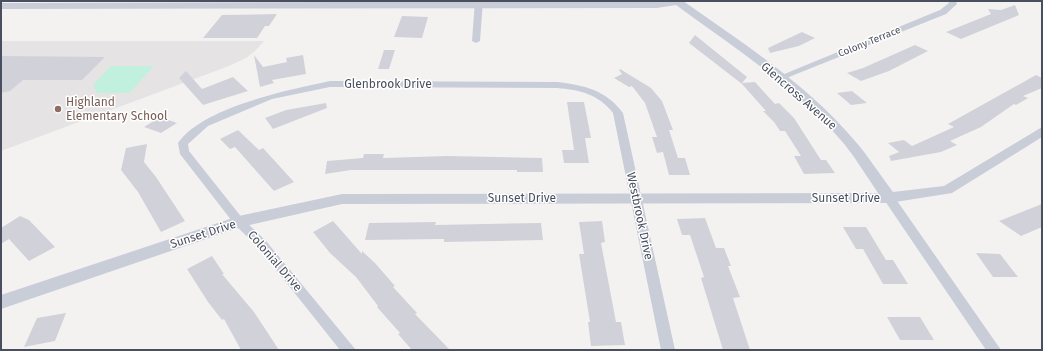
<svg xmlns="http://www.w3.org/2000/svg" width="1043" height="351" viewBox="0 0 1043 351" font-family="'Fira Sans',sans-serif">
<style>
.education{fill:#e5e3e3}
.green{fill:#c1f0df}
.building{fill:#d1d2d9}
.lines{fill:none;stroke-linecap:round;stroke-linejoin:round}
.minor{fill:#c8cdd8;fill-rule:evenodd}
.tertiary{fill:#c8cdd8;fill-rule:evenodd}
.education-dot{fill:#8d6e63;stroke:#fff;stroke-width:1.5}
.labels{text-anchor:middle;stroke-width:3;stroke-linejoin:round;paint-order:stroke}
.far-street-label{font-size:10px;fill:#494f5f;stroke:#fff}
.street-label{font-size:12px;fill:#494f5f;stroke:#fff}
.education-label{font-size:12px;fill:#785e54;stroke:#fff;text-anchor:start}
</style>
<rect width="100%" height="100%" fill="#f4f2f1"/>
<path class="education" d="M1,41H264L255,51L246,58L229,66L1,151Z"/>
<path class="green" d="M111,66H154L129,93H97L93,85Z"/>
<path class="building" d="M1015,5L1019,15L961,39L946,32L991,14L988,9L1001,10Z
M277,14L269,26H265L257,38H203L222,15Z
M402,16L428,17L422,38L394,37Z
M802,32L815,38L799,46L770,53L768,48Z
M695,35L747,77L742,83L755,82L775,104L779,103L794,118L821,160H826L835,173L804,174L794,156H801L785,131H780L774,122L763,111H766L742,84L689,43Z
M915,45L928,51L889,71L861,81L847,73L863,68Z
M384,50H395L389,69H378Z
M254,55L263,67L287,62L286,58L303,55L306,74L272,80L274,83L260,87Z
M1,56L105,57L82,80H23L10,91L1,93Z
M620,69L651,88L662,101L673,130H669L678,158H685L690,175H669L663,152L657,153L652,137H657L645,103L632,86L629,87L614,78L622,74L619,70Z
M186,71L202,89L233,77L248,91L203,105L179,78Z
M1036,75L1042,78V88L1023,96L1028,98L1016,105L1014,104L981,127L950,141L957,145L941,152L891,161L889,156L899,152L888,143L904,140L912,146L954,127L948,124Z
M852,91L867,103L851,105L837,93Z
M567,102H584L591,138H585L589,163H564L562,150H574Z
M326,103L327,108L273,129L265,118L286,110Z
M160,117L177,123L161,133L144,127Z
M238,130L259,150L263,148L294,182L274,191L235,147L230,149L220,139Z
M147,144L144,162L156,177L185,221L161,232L138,192L121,170L126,148Z
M364,154H384L383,158L447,156L542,158L543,172H517V170H351L325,174L327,161L363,158Z
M1042,204V227L1021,236L999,221Z
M20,216L29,220L55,247L29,261L9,239L1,244V228Z
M705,218L716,248H724L731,266H728L740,297L733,298L750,350H723L701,278L704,277L690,235H682L677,219Z
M333,221L362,254V251L375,263L395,286L393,287L417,313L415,314L450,350H412L398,334L400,333L377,307L378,306L356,277L330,253L313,232Z
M602,221L605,242L601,243L609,285L616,322H621L625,345L591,346L588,322H590L579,254H584L579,222Z
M436,222L435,225L541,223L543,240L444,242V239L365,240L369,223Z
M843,227H866L886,260H893L908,284H883L863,249H856Z
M976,253L1000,254L1018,277H993Z
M212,256L224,274H222L254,312L279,350H241L224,319L222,320L208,302L187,269Z
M66,313L55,341L24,347L37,318Z
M887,317H920L934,340H900Z"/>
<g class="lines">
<path class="minor" d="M475,1H483L480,41L476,43L472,41Z
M948,1H956L957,4L946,14L784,79H778L777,77L940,10L949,3Z
M330,81L557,82C584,85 606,90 623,113L675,350H661L613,113C598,94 580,90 557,88L330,87L272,99L208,126L188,144L189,151L243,219L266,241L356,350H340L258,247L235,225L180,154L178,143C203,107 288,90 330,81Z
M889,194L893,195L1001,350H986L885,201L883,198Z"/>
<path class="tertiary" d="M665,1H683C743,43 807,84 855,141C869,157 880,175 893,192L944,186L1042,127V137L952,193L889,203L342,204L241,227L1,309V295L239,216L342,194L878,193C867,177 857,160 845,145C798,89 735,48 676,5L657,8L1,9V3Z"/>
</g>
<circle class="education-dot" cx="58" cy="109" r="4"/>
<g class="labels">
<g class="far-street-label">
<text transform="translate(869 41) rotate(-22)" y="4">Colony Terrace</text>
</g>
<g class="street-label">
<text x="388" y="88">Glenbrook Drive</text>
<text transform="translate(799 96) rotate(41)" y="4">Glencross Avenue</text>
<text x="522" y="202">Sunset Drive</text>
<text x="846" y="202">Sunset Drive</text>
<text transform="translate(640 216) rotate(78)" y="4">Westbrook Drive</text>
<text transform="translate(203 234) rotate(-18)" y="4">Sunset Drive</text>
<text transform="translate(275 261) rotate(49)" y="4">Colonial Drive</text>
</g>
<g class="education-label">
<text x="66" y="106">Highland<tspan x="66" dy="14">Elementary School</tspan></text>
</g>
</g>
<rect width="1043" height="351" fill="none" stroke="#494f5f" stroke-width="4"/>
</svg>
